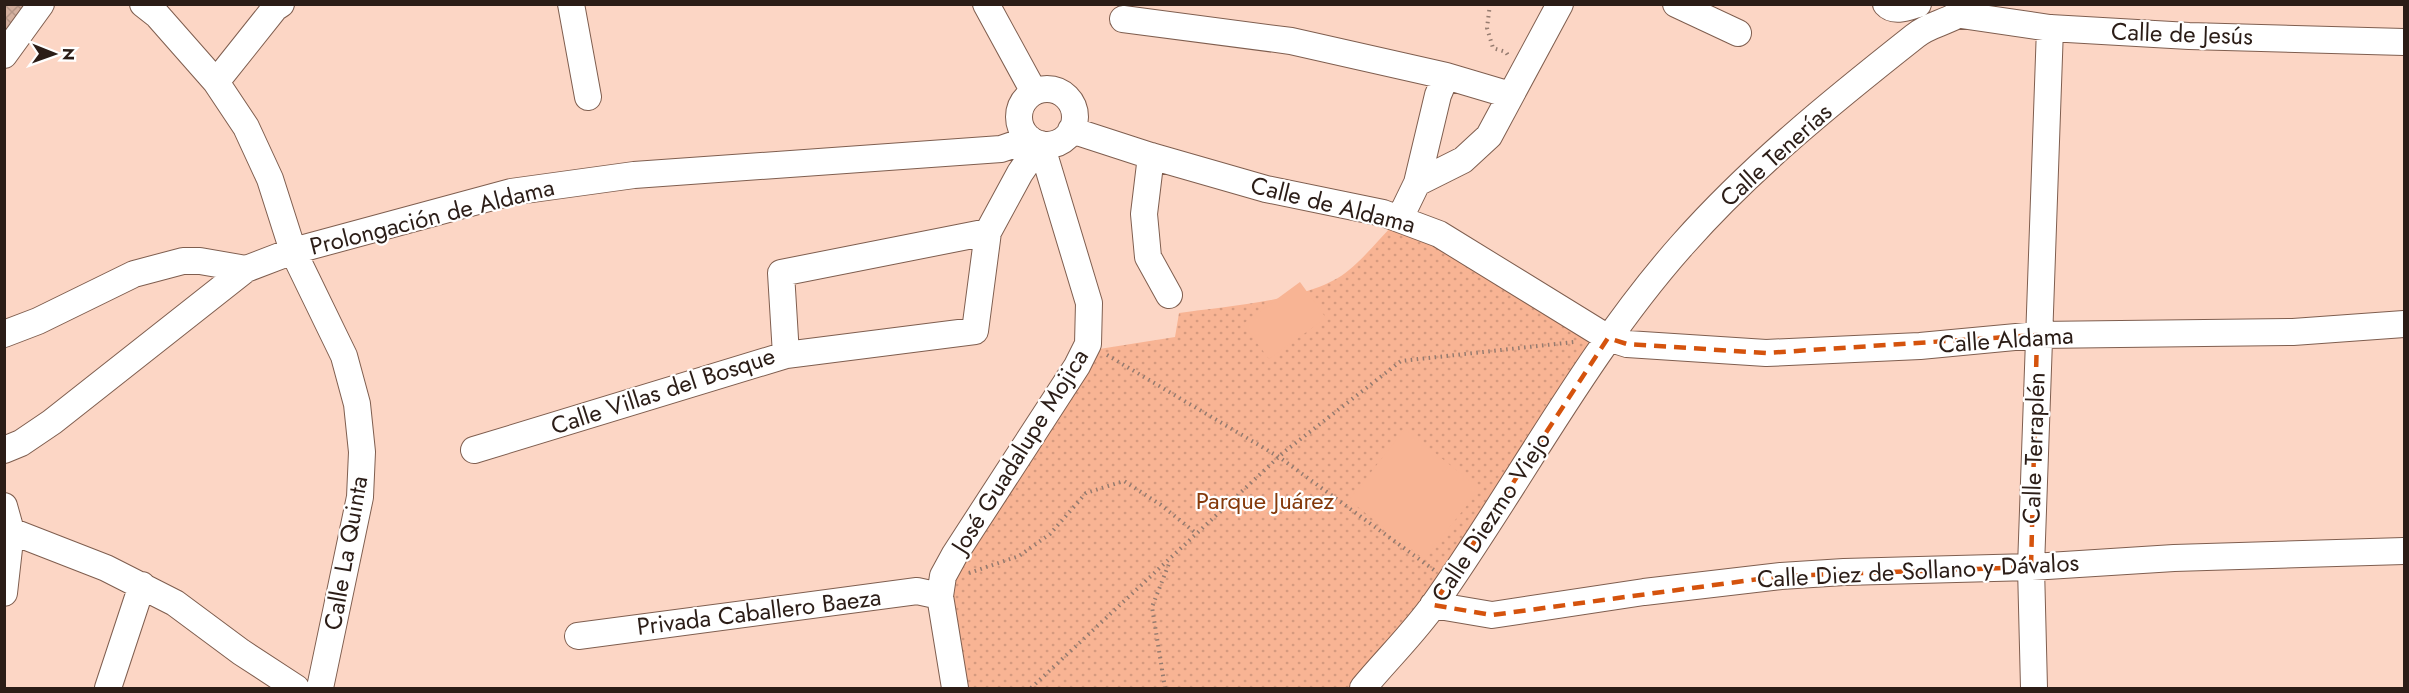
<svg xmlns="http://www.w3.org/2000/svg" width="2409" height="693" viewBox="0 0 2409 693" font-family="Jost,sans-serif">
<style>
.park{fill:url(#park-dots)}
.pitch{fill:#f8b494}
.building{fill:url(#building-cross-hatch);stroke:#876657;stroke-width:1.5}
.lines{fill:none;stroke-linecap:round;stroke-linejoin:round}
.minor-casing{stroke:#7f5e4f;stroke-width:28}
.path{stroke:#957b6f;stroke-width:4;stroke-dasharray:1.5 4.5;stroke-linecap:butt}
.minor{stroke:#fff;stroke-width:26}
.marked{fill:none;stroke:#d5530d;stroke-width:4.5;stroke-dasharray:12 8;stroke-linejoin:round}
.labels{text-anchor:middle;stroke-width:4.5;stroke-linejoin:round;paint-order:stroke}
.street-label{font-size:24px;fill:#2b1d17;stroke:#fff}
.park-label{font-size:24px;fill:#84390a;stroke:#fff}
</style>
<defs>
<pattern id="park-dots" width="8" height="8" patternUnits="userSpaceOnUse" patternTransform="scale(1.5)"><rect width="8" height="8" fill="#f8b494"/><path d="M2 2h.1M6 6h.1" fill="none" stroke="#d59a7f" stroke-width="1.8" stroke-linecap="round"/></pattern>
<pattern id="building-cross-hatch" width="8" height="8" patternUnits="userSpaceOnUse" patternTransform="scale(1.5)"><rect width="8" height="8" fill="#d4b09f"/><path d="M0 0l8 8M0 8l8-8" fill="none" stroke="#b69788"/></pattern>
</defs>
<rect width="100%" height="100%" fill="#fcd6c5"/>
<path class="park" d="M1395,223L1596,338L1431,594L1352,688H961L945,598L956,556L1093,350L1175,337L1179,313C1226,306 1313,301 1349,270C1366,256 1380,238 1395,223Z"/>
<path class="pitch" d="M1300,282L1326,318L1269,359L1243,324Z
M1405,429L1480,489L1424,559L1349,500Z"/>
<path class="building" d="M4,4H34L4,46Z"/>
<g class="lines">
<g class="minor-casing">
<path id="minor" d="M143,4L157,15L216,82L246,127L270,179L293,251L344,356L357,404L362,452L360,497L320,688
M571,4L588,97
M986,4L1034,92
M1676,4L1738,33
M1886,4C1894,13 1908,7 1918,4
M1961,15L2050,28L2189,36L2404,42
M1123,19L1291,41L1446,76L1510,95
M4,55L41,4
M216,82L275,8L281,4
M1019 117a28 28 0 1 1 56 0a28 28 0 1 1-56 0Z
M1071,130L1151,156L1266,189L1383,213L1439,234L1608,338L1627,344L1766,353L1920,346L2037,335L2293,332L2404,324
M1151,156L1144,214L1148,257L1169,295
M1417,183L1438,95L1446,76
M1400,218L1417,183L1463,160L1489,136L1560,4
M4,334L38,321L134,274L183,261H200L246,269
M786,355L781,273L988,232
M4,450L21,443L52,422L246,269L293,251L511,192L634,175L1001,149L1030,139
M474,450L786,355L975,331L988,232L1020,173L1040,144
M4,506L11,531L4,593
M11,531L106,568L175,603L241,652L296,688
M1433,605L1492,615L1644,592L1781,576L1844,572L2031,567L2174,558L2404,551
M578,636L917,591L940,596
M108,688L142,585
M955,688L940,596L943,576L955,554L1077,366L1088,344L1089,303L1041,144
M1363,688C1386,660 1414,633 1435,603C1519,484 1586,353 1683,244C1752,166 1834,100 1915,36C1933,21 1952,24 1971,4
M2034,688L2031,567L2050,28"/>
</g>
<path class="path" d="M1490,4L1487,28L1493,48L1506,52L1509,57
M1107,355L1279,457L1434,570
M969,573L1019,556L1050,534L1086,493L1124,481L1161,505L1197,534
M1031,688L1284,452L1401,361L1574,342
M1165,688L1152,607L1170,561"/>
<use href="#minor" class="minor"/>
</g>
<path class="marked" d="M2037,335L2031,567L1781,576L1492,615L1433,605L1608,338L1627,344L1766,353Z"/>
<g class="labels">
<g class="street-label">
<text transform="translate(2182 34) rotate(2)" y="8">Calle de Jesús</text>
<text transform="translate(1776 155) rotate(-42)" y="8">Calle Tenerías</text>
<text transform="translate(1333 205) rotate(14)" y="8">Calle de Aldama</text>
<text transform="translate(432 217) rotate(-14)" y="8">Prolongación de Aldama</text>
<text transform="translate(2006 340) rotate(-4)" y="8">Calle Aldama</text>
<text transform="translate(663 391) rotate(-18)" y="8">Calle Villas del Bosque</text>
<text transform="translate(2034 448) rotate(-88)" y="8">Calle Terraplén</text>
<text transform="translate(1020 451) rotate(-58)" y="8">José Guadalupe Mojica</text>
<text transform="translate(1491 517) rotate(-57)" y="8">Calle Diezmo Viejo</text>
<text transform="translate(346 553) rotate(-80)" y="8">Calle La Quinta</text>
<text transform="translate(1918 571) rotate(-3)" y="8">Calle Diez de Sollano y Dávalos</text>
<text transform="translate(759 612) rotate(-7)" y="8">Privada Caballero Baeza</text>
</g>
<g class="park-label">
<text x="1265" y="509">Parque Juárez</text>
</g>
</g>
<rect width="2409" height="693" fill="none" stroke="#2b1d17" stroke-width="12"/>
<g transform="translate(54 54) rotate(91)" stroke="#ffffff" stroke-width="4.5" paint-order="stroke">
<path d="M0-4.5L10 22L0 15L-10 22Z" fill="#2b1d17"/>
<text y="-9" font-size="16" font-weight="bold" text-anchor="middle" fill="#2b1d17">N</text>
</g>
</svg>
